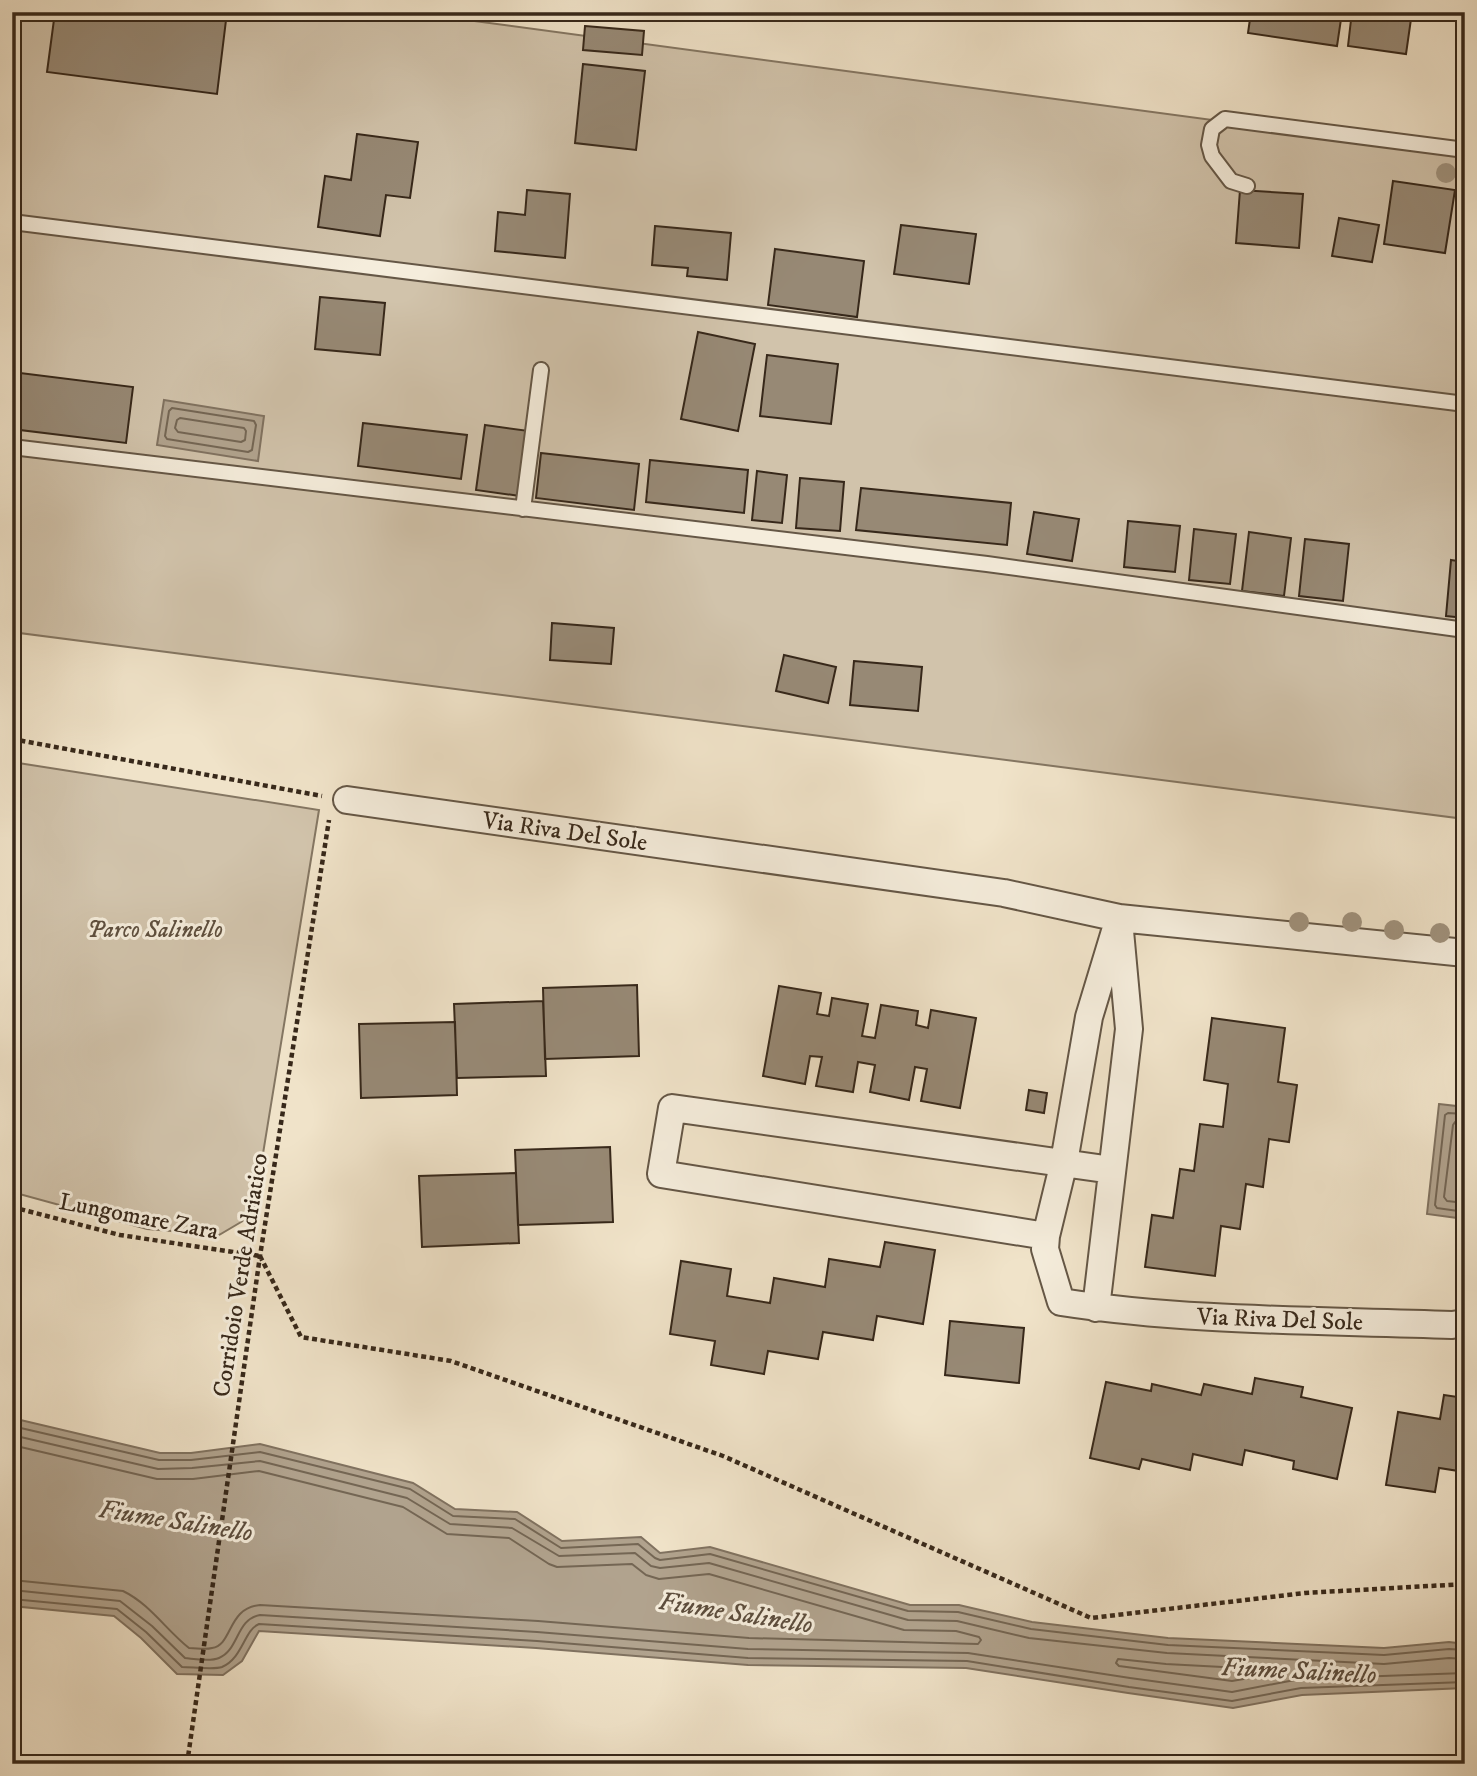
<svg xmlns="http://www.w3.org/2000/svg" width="1477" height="1776" viewBox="0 0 1477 1776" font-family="'IM FELL DW Pica',serif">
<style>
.green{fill:#d1c3ab;stroke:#847662;stroke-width:2}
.water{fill:#b1a38e;stroke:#807260;stroke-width:2}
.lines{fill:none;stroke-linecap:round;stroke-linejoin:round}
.shore{stroke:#746654;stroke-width:2}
.building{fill:#978975;stroke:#37281a;stroke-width:2}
.lane-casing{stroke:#655746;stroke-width:18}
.street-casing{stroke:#655746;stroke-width:30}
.path{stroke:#37281a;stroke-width:4.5;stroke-dasharray:5 3.5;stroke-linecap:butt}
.lane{stroke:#f5eddc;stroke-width:14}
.street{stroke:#f5eddc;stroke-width:26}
.tree{fill:#a0927d}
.labels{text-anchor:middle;stroke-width:6;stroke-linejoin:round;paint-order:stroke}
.street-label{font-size:24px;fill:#37281a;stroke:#f5eddc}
.park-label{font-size:24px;font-style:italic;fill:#5e4f3e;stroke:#f5eddc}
.water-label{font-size:26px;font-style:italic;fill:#5c4d3d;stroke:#f5eddc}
</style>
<rect width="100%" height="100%" fill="#f0e3c9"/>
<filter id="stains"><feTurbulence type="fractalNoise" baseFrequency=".00286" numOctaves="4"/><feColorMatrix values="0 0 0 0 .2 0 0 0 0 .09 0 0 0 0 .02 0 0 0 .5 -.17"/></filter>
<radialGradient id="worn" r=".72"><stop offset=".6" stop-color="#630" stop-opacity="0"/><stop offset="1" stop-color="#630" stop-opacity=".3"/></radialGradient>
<path class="green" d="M17,12H407L1465,154V819L12,632V29Z
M12,762L319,810L253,1215L219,1235L147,1229L12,1192Z"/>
<path class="water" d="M164,400L264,416L258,461L157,445Z
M1439,1104L1465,1107V1219L1427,1214Z
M12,1418L160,1453H191L260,1444L413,1483L455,1509L517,1512L562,1541L641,1537L660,1553L710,1547L910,1605H959L1032,1622L1168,1638L1384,1648L1449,1642L1465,1644V1688L1302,1695L1233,1708L1128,1693L966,1668L748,1665L536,1648L259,1631L242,1661L223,1675L177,1674L141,1638L114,1616L12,1606Z"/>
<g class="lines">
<path class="shore" d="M172,408L254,421L256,425L252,450L248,452L167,439L165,436L169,411Z
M180,418L244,428L246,431L245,440L241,442L178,432L175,428L177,420Z
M1465,1114L1448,1113L1445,1115L1435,1205L1437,1208L1465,1212
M1465,1123L1455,1122L1453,1125L1444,1197L1447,1201L1465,1203
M12,1426L159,1460H191L260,1452L410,1489L453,1516L515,1519L561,1548L638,1544L655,1558L660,1560L710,1554L908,1611L958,1612L1031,1629L1168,1645L1384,1655L1449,1649L1465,1650
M12,1435L158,1469L192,1468L260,1461L407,1498L450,1524L512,1528L559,1556L635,1553L651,1566L660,1568L709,1563L908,1620L957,1621L1029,1638L1167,1653L1384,1664L1449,1658L1465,1659
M12,1445L157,1479H193L259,1471L403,1507L447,1534L509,1538L549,1564L557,1567L632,1564L646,1575L659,1579L709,1574L904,1630L956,1631L979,1637L981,1640L978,1644L749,1638L538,1621L260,1605C227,1608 233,1645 212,1648C205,1650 197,1648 189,1648C167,1631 150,1604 123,1591L12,1580
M12,1590L120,1601L152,1626L185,1658C195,1659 210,1662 219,1658C239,1650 236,1619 260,1615L537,1632L748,1649L968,1653L1130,1678L1232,1692L1300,1679L1465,1673
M12,1599L117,1609L146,1632L182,1667C192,1667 214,1670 222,1667C243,1658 244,1630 259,1624L537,1641L748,1658L967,1661L1129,1687L1232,1701L1301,1688L1465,1682
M1118,1659L1166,1664L1260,1669L1263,1673L1261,1676L1232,1681L1119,1666L1116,1663Z"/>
</g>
<path class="building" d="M55,12H166L226,20L217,94L47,72Z
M1251,12H1412L1406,54L1348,46L1351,20L1341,19L1337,46L1248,33Z
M585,26L644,31L642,55L583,50Z
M583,64L645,71L636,150L575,143Z
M357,134L418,142L410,198L386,195L380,236L318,227L325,176L351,180Z
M1393,181L1455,190L1445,253L1384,244Z
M527,190L570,194L565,258L495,251L498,212L525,215Z
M1240,190L1303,194L1299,248L1236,243Z
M1339,218L1379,225L1372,262L1332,256Z
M901,225L976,234L969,284L894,274Z
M655,226L731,233L727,280L687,276L688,268L652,265Z
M775,249L864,261L857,317L768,305Z
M320,297L385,303L380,355L315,349Z
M698,332L755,344L738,431L681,419Z
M767,355L838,364L831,424L760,416Z
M12,372L133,387L126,443L12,429Z
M363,423L467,435L461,479L358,466Z
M485,425L529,431L520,496L476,490Z
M541,453L639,464L634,510L536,498Z
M650,460L748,470L744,513L646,502Z
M757,471L787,475L782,523L752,520Z
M800,478L844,482L840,531L796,528Z
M861,488L1011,503L1007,545L856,530Z
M1034,512L1079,519L1072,561L1027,554Z
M1128,521L1180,526L1175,572L1124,567Z
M1194,529L1236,534L1230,584L1189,580Z
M1249,532L1291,538L1284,596L1242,591Z
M1305,539L1349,544L1343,601L1299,596Z
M1451,560L1465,562V618L1446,616Z
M552,623L614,628L611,664L550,660Z
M784,655L836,667L828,703L776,691Z
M854,661L922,667L918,711L850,705Z
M637,985L639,1056L545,1059L543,988Z
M779,986L821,993L817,1014L829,1016L832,998L868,1004L862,1036L875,1038L881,1005L918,1011L916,1025L928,1028L931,1010L976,1018L960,1108L921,1101L927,1069L915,1067L909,1100L870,1092L875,1065L858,1062L853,1092L816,1086L822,1057L810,1056L805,1084L763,1076Z
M543,1001L546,1076L457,1078L454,1004Z
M1212,1018L1285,1028L1278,1082L1297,1085L1289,1142L1269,1139L1263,1187L1246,1184L1240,1229L1221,1226L1215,1276L1145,1267L1152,1215L1173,1218L1180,1169L1194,1171L1200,1124L1223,1127L1228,1084L1204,1080Z
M455,1022L457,1095L361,1098L359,1024Z
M1029,1090L1047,1093L1044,1113L1026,1110Z
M610,1147L613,1222L518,1225L515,1150Z
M516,1173L519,1243L422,1247L419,1176Z
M885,1242L935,1250L923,1324L877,1316L873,1340L823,1332L818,1359L768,1351L764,1374L711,1365L715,1341L670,1334L681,1261L731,1269L727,1296L770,1303L774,1278L825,1287L829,1259L880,1267Z
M950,1321L1024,1328L1019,1383L945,1375Z
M1255,1378L1303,1387L1301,1397L1352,1408L1337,1479L1293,1469L1294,1461L1245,1450L1242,1465L1193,1454L1190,1470L1142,1459L1139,1469L1090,1458L1106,1382L1151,1391L1152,1384L1201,1395L1204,1384L1252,1394Z
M1444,1395L1465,1398V1472L1439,1468L1435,1492L1386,1485L1398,1412L1440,1419Z"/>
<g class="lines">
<g class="lane-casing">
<path id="lane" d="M1247,186L1231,181L1212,156L1209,145L1212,129L1225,119L1465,150
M12,222L1465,404
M12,447L987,564L1465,630
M523,509L541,370"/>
</g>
<g class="street-casing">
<path id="street" d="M347,800L1004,893L1119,918L1465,953
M1119,918L1089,1017L1064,1162L1046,1236L1045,1249L1061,1302C1190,1322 1322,1320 1452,1325L1465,1323
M1046,1236L661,1174L672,1108L1112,1170
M1096,1308L1129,1029L1120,931"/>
</g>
<path class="path" d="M12,739L322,796
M12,1207L120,1235L260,1256
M260,1256L301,1337L451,1361L723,1456L1091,1618L1305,1593L1465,1584
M187,1764L260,1256L329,820"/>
<use href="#lane" class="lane"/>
<use href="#street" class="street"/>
</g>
<g class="tree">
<circle cx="1446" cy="173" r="10"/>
<circle cx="1299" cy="922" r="10"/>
<circle cx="1352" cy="922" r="10"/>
<circle cx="1394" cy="930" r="10"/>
<circle cx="1440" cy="933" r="10"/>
</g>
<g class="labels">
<g class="street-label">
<text transform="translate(565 831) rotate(8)" y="8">Via Riva Del Sole</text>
<text transform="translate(139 1216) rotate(11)" y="8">Lungomare Zara</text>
<text transform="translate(240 1275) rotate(-81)" y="8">Corridoio Verde Adriatico</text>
<text transform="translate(1280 1319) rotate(2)" y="8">Via Riva Del Sole</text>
</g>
<g class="park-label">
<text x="155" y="937">Parco Salinello</text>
</g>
<g class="water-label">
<text transform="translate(176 1520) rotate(9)" y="9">Fiume Salinello</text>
<text transform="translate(736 1612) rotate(9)" y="9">Fiume Salinello</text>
<text transform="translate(1299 1670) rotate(3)" y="9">Fiume Salinello</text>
</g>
</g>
<rect width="1477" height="1776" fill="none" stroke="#f0e3c9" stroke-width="42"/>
<rect x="14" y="14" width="1449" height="1748" fill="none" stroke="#37281a" stroke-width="3.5"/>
<rect x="21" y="21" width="1435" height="1734" fill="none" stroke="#37281a" stroke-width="2"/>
<rect width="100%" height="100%" filter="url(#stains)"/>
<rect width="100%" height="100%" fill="url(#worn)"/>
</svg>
